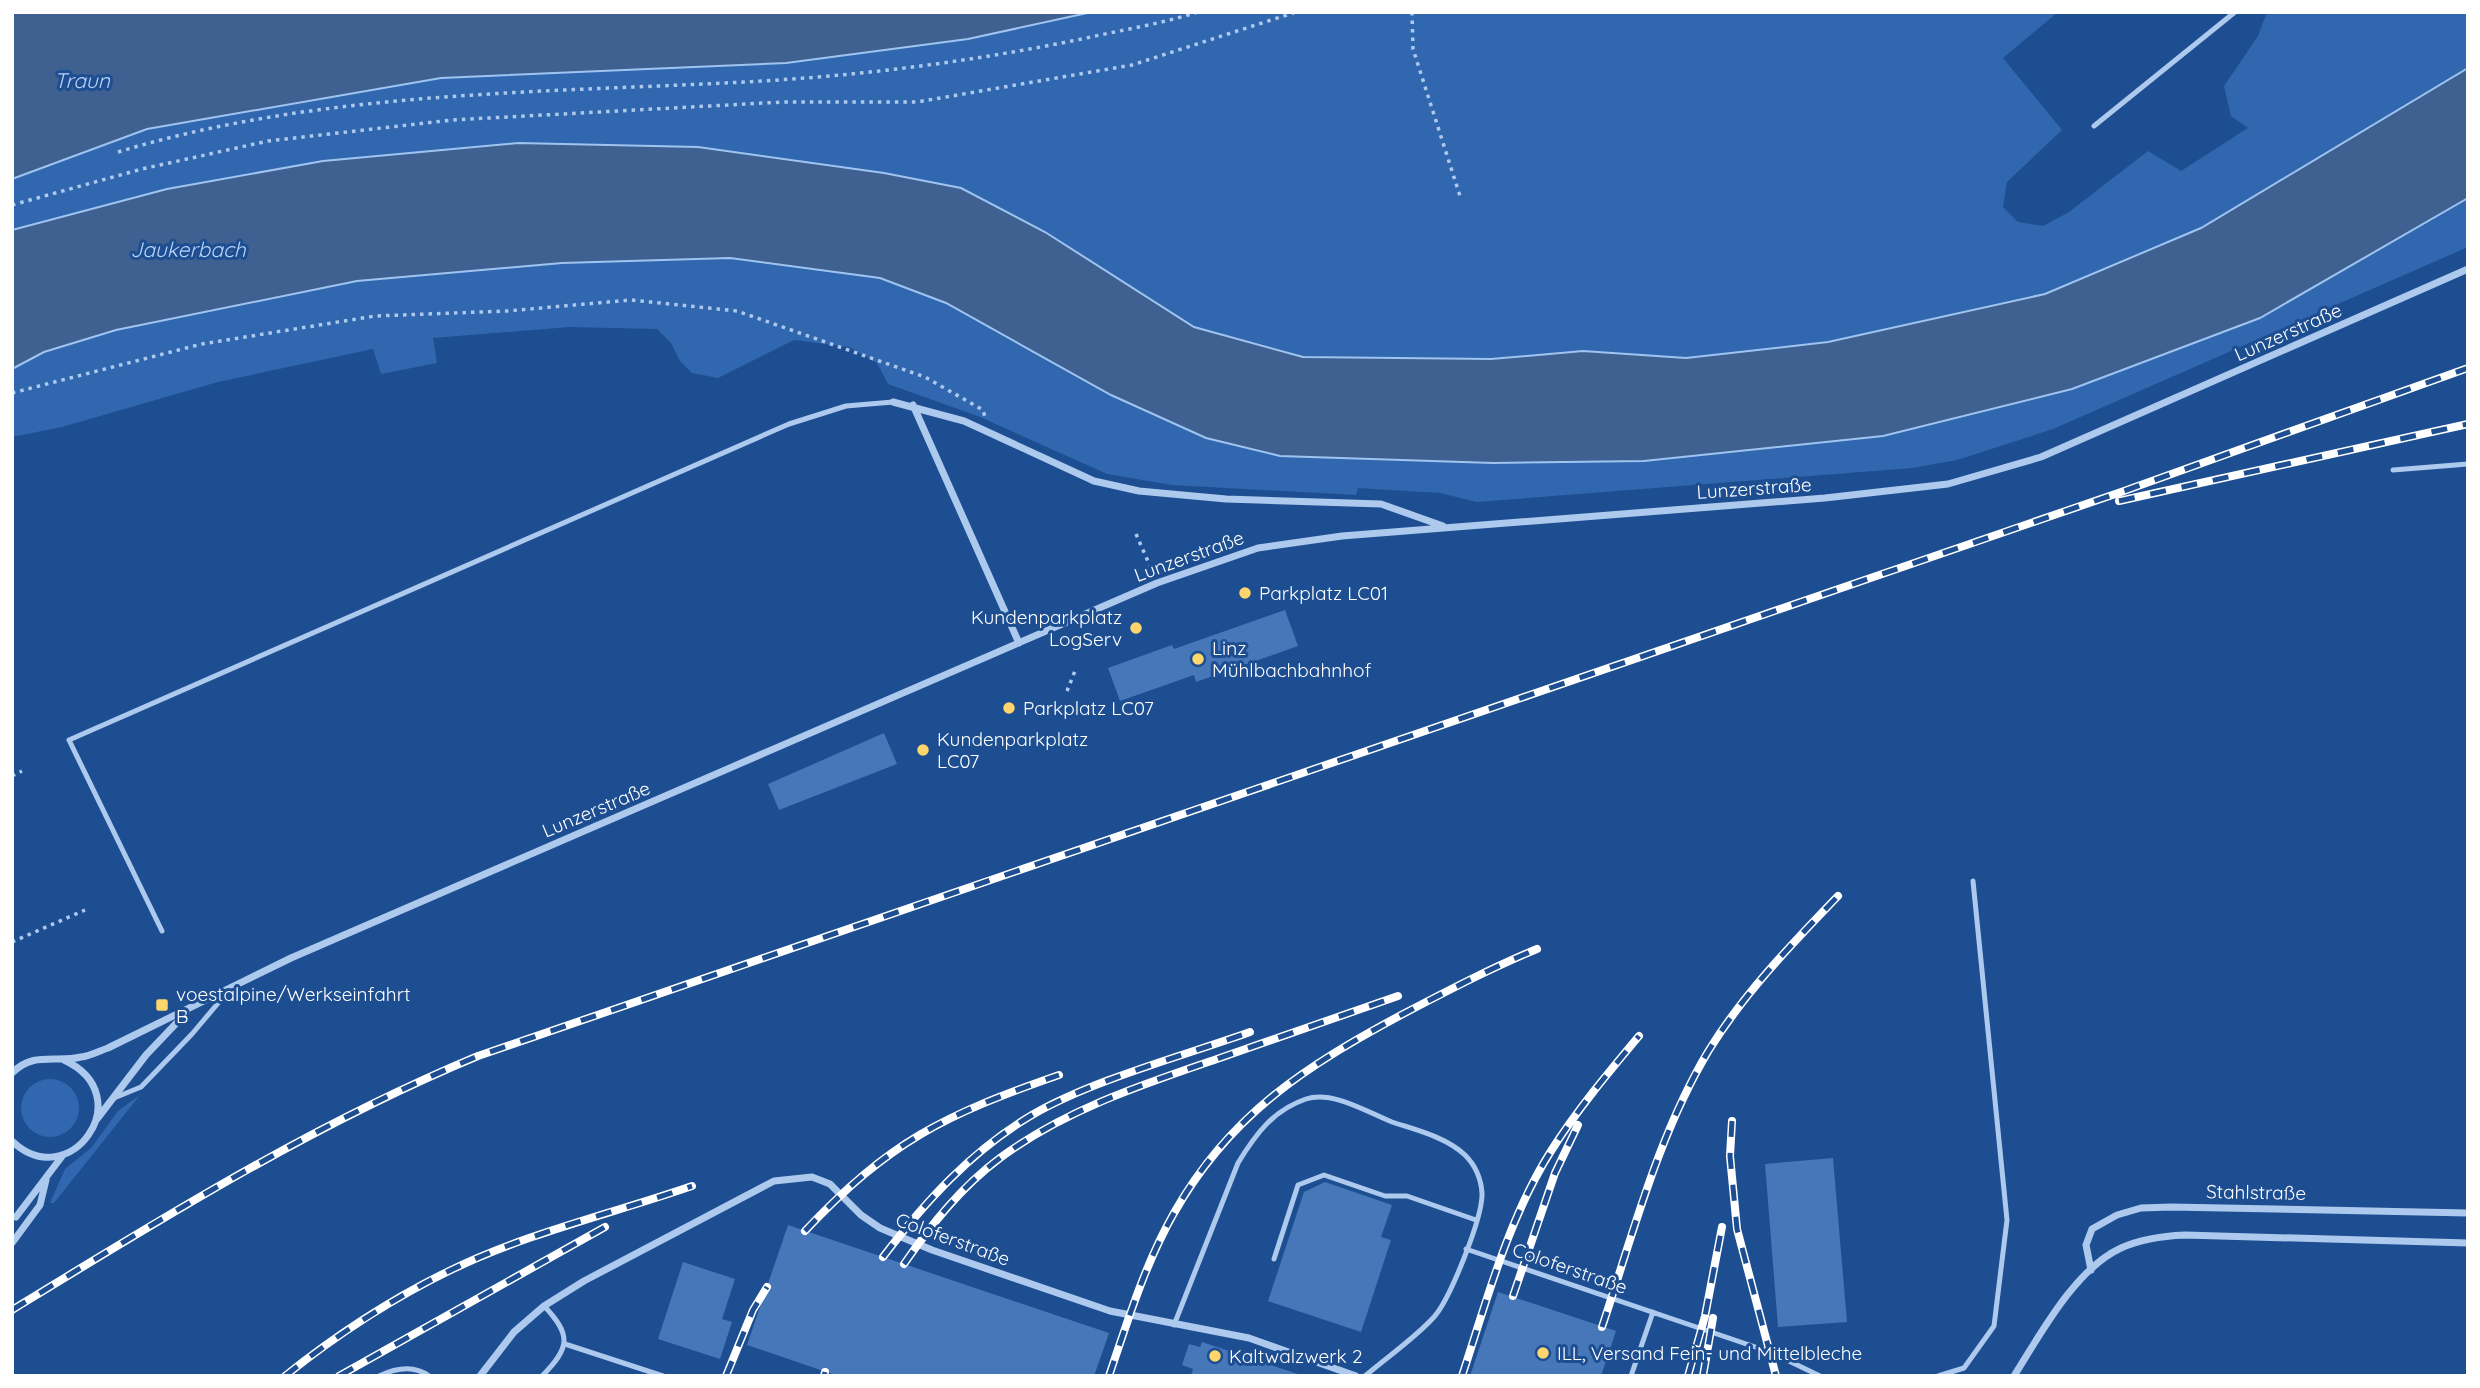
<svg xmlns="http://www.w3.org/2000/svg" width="2480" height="1388" viewBox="0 0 2480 1388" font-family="Quicksand,sans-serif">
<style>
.green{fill:#3067af}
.water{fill:#3e6192;stroke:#a0c4f0;stroke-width:2}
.building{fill:#4577b9}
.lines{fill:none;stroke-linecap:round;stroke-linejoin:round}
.path{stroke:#adc9ee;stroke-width:3.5;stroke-dasharray:3.5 5;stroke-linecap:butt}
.service{stroke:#adc9ee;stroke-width:5}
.minor{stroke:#adc9ee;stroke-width:7}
.rail-casing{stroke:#fff;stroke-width:8}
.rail{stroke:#1d4e91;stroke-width:5;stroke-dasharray:16;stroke-linecap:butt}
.poi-dot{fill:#fed66b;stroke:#1d4e91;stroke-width:2.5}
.labels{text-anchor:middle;stroke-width:6;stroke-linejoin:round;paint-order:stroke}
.street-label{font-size:19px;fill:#fff;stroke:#1d4e91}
.poi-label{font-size:19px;fill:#fff;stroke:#1d4e91;text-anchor:start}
.water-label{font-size:21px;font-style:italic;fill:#b9d3f5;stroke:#1d4e91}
</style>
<rect width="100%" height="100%" fill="#1d4e91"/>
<path class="green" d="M1092,12H2058L2003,58L2062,130L2007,182L2003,207L2018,222L2043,226L2069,212L2148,151L2181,171L2248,128L2231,116L2224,86L2258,36L2267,12H2468V68L2201,228L2045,294L1828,342L1686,358L1583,351L1491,359L1303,357L1194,327L1045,232L961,188L518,143L323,161L167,189L12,230V179L147,129L441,78L786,63L968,39Z
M2468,198V247L2053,429L1957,460L1912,468L1477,502L1440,493L1358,488L1356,495L1172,485L1107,474L980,417L888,384L877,363L849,347L794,340L718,378L692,373L680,361L671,343L657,329L570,327L433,338L437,363L381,374L373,349L218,382L62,427L12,437V369L44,352L116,330L357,281L562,263L730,258L880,278L946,303L1111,395L1206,438L1280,456L1493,463L1644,461L1883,436L2072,389L2260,318Z
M21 1108a29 29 0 1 1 58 0a29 29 0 1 1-58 0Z
M140,1095L54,1203H50L65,1169L92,1147L118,1111Z"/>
<path class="water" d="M12,12H1092L968,39L786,63L441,78L147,129L12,179Z
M2468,68V198L2260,318L2072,389L1883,436L1644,461L1493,463L1280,456L1206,438L1111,395L946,303L880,278L730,258L562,263L357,281L116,330L44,352L12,369V230L167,189L323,161L518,143L698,147L884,173L961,188L1045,232L1194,327L1303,357L1491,359L1583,351L1686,358L1828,342L2045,294L2201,228Z"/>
<path class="building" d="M1285,610L1298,646L1196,682L1194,675L1120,701L1108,668L1172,645L1174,649Z
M884,733L897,764L779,810L768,784Z
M1833,1158L1847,1322L1778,1327L1765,1164Z
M1325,1182L1392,1205L1381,1237L1391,1240L1361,1332L1268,1301L1304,1192Z
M788,1225L1109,1333L1094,1376H838L747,1345Z
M683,1262L735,1279L722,1319L732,1322L720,1359L658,1339Z
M1498,1292L1616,1331L1601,1376H1470Z
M1202,1342L1301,1375V1376H1191L1193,1369L1182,1365L1189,1344L1200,1347Z"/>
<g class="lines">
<path class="path" d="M1412,12L1413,49L1460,196
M118,152C319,91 536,93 744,82C861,76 977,61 1091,37C1127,29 1164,23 1198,12
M12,205L142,169L268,141L452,120L783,102H917L1132,65L1296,12
M12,393L202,344L375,316L507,311L631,300L737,311L925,377L983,410L985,417
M1136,534L1150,566
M1067,691L1075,671
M12,776L22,771
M12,942L85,910"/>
<path class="service" d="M2094,126L2235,12
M2393,470L2468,464
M162,931L69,740L789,424L846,406L893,402
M114,1098L141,1087L192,1034L230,989
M1466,1249L1770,1352L1820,1376
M1274,1259L1298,1185L1324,1175L1385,1196H1407L1476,1220
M1174,1325L1238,1163C1255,1135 1273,1110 1306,1099C1332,1090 1369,1113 1392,1122C1416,1130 1446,1137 1465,1155C1475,1165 1481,1179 1482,1193C1483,1217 1450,1299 1434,1317C1414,1339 1387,1357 1365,1376
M565,1344L663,1376
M379,1376C396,1368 414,1365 429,1376
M542,1376C570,1348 572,1335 544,1306
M1631,1376L1653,1312
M1938,1376L1964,1368L1994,1326L2007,1220L1973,881"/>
<path class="minor" d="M893,402L964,421L1094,481L1139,491L1226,499L1381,504L1443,526
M913,405L1019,643
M12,1073C34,1051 55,1063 81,1057C90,1056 99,1051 108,1048L291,958L1157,583L1258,548L1342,536L1825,498L1948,484L2041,457L2468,269
M97,1119L146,1055L186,1013
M12,1141C69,1196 142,1096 64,1060
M16,1217L63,1155
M12,1243L40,1205L46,1180
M2091,1270L2086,1245L2092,1229L2117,1215L2141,1208L2171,1207L2468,1213
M480,1376L514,1332L544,1306L584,1281L774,1181L812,1177L830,1184L861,1215L880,1228L932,1250L1110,1311L1249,1338L1356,1376
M2014,1376C2040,1335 2075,1269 2121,1248C2141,1239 2163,1236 2185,1235L2468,1243"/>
<g class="rail-casing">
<path id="rail" d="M2119,501L2468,424
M1732,1121L1730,1156L1737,1229L1776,1376
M805,1231C890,1141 944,1115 1059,1075
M883,1257C925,1202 971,1151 1032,1115C1092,1080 1183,1056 1250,1032
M904,1264C931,1225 961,1187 1000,1158C1065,1110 1141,1085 1217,1059C1277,1038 1338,1017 1398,996
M1513,1296L1555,1173L1578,1125
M12,1310C164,1217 314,1124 478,1056L2124,491L2468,368
M1602,1327C1633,1234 1658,1135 1709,1050C1745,992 1791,945 1838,896
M285,1376C335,1336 393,1298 451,1270C524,1234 614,1213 692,1186
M339,1376L605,1227
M726,1376L753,1310L767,1287
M824,1376L825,1372
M1109,1376C1128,1320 1145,1264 1174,1213C1230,1114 1306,1066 1403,1014C1447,991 1491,968 1537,949
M1462,1376C1487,1300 1508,1219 1551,1151C1577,1110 1608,1073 1639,1036
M1688,1376L1705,1316L1722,1227
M1703,1376L1713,1318"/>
</g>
<use href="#rail" class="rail"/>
</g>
<g class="poi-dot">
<circle cx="1245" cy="593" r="7"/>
<circle cx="1136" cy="628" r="7"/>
<circle cx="1198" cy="659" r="7"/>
<circle cx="1009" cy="708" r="7"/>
<circle cx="923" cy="750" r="7"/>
<rect x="155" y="998" width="14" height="14" rx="3.5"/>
<circle cx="1543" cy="1353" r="7"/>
<circle cx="1215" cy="1356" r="7"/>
</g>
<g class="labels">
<g class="street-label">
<text transform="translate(2288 332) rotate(-24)" y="7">Lunzerstraße</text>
<text transform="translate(1754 488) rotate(-4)" y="7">Lunzerstraße</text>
<text transform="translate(1189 556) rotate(-20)" y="7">Lunzerstraße</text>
<text transform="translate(596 809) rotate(-23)" y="7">Lunzerstraße</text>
<text transform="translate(2256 1192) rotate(1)" y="7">Stahlstraße</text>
<text transform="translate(953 1239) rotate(20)" y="7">Coloferstraße</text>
<text transform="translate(1570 1268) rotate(19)" y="7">Coloferstraße</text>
</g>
<g class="poi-label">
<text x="1259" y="600">Parkplatz LC01</text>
<text x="1122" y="624" text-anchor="end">Kundenparkplatz<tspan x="1122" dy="22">LogServ</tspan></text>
<text x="1212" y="655">Linz<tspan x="1212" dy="22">Mühlbachbahnhof</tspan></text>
<text x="1023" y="715">Parkplatz LC07</text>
<text x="937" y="746">Kundenparkplatz<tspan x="937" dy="22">LC07</tspan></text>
<text x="176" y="1001">voestalpine/Werkseinfahrt<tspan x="176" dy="22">B</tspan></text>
<text x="1557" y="1360">ILL, Versand Fein- und Mittelbleche</text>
<text x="1229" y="1363">Kaltwalzwerk 2</text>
</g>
<g class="water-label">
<text x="82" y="88">Traun</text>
<text x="188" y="257">Jaukerbach</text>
</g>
</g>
<rect width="2480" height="1388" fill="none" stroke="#ffffff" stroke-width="28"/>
</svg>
